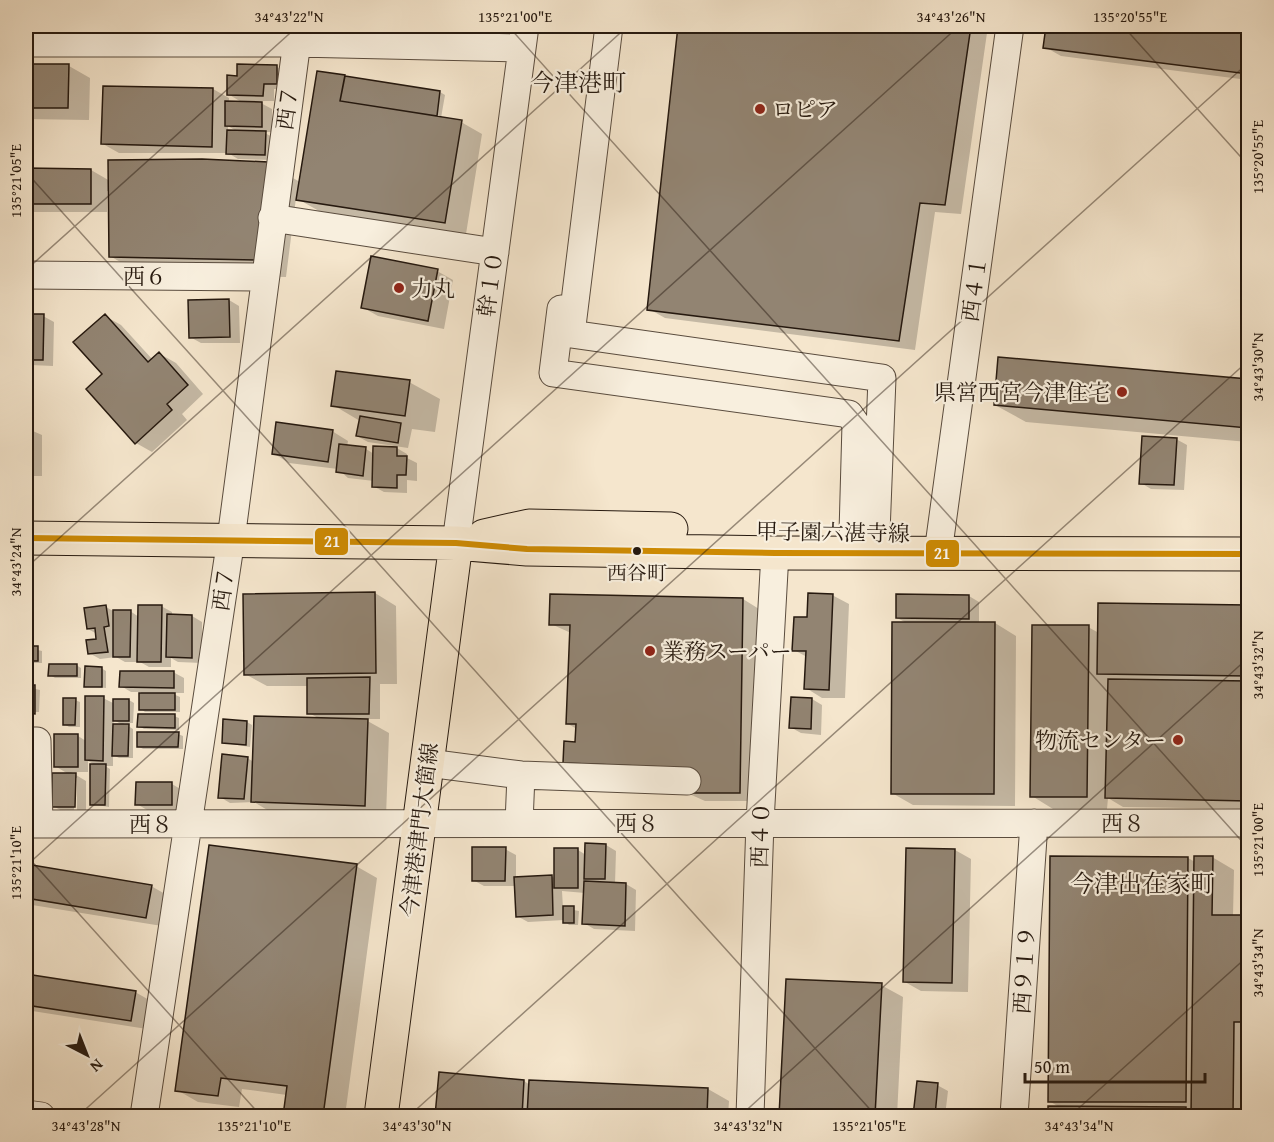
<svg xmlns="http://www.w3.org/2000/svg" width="1274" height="1142" viewBox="0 0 1274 1142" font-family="'Gentium Book Plus','Noto Serif JP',serif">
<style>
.shadow{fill:#0003;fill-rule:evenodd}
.building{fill:#928472;stroke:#26190f;stroke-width:1.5}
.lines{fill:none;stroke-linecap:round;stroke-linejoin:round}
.minor-casing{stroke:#5a4c3e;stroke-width:29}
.major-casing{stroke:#26190f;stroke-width:35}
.minor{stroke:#f8efde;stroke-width:27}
.major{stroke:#f5e6cd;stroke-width:33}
.bus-1-casing{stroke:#f8efde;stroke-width:10}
.bus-1{stroke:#cd8a03;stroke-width:6}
.ticks{fill:none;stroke:#26190f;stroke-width:1.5;stroke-opacity:0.45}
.poi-dot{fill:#8f2418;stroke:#f8efde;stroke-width:2}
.bus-dot{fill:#26190f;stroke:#f8efde;stroke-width:2}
.labels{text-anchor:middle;stroke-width:4.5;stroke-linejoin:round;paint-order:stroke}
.bus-label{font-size:20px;fill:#26190f;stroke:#f8efde}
.street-label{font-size:22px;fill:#26190f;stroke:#f8efde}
.poi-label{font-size:22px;fill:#26190f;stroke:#f8efde;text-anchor:start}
.neighbourhood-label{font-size:24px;fill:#26190f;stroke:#f8efde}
.line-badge{stroke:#f8efde;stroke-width:2}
.badge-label{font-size:16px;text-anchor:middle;font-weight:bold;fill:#fff}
.neatline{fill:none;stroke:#26190f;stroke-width:2}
.ticks-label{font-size:15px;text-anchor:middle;fill:#26190f}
</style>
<rect width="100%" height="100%" fill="#f5e6cd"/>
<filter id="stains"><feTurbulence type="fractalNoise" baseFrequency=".00333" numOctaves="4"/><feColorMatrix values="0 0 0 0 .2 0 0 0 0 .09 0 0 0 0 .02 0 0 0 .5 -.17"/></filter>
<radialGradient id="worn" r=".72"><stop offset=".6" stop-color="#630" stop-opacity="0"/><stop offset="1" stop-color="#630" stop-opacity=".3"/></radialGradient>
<path class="shadow" d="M680,26H988L961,214L935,212L915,350L665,318L649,309Z
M1048,26H1248V80L1061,56L1045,47Z
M26,65L69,66L90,78L89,120L26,119Z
M277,67L287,73V90L274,89V101H257L272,109V132H263L276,139L275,160L238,159L228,153H119L103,144L213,89L229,98V102L243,103L228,94ZM228,126L238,132H228Z
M344,77L440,92L445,95L441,118L461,122L482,134L466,234L319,211L296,198L286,277L141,274L110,256V191H107V212H26V170H91L110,181L268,164L300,182Z
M437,271L453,280L444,329L378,316L362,307Z
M229,300L239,306L240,343H201L190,337Z
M26,316H43L54,322L53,366L31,365L26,362Z
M105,316L121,325L153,360L160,354L176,363L203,394L182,414L187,420L152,452L136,443L104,374Z
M1000,359L1248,381V442L1026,422L995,405Z
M409,382L440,399L435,432L412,429L408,448L368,442L357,436L360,421L333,405Z
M26,428L42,435V476H26Z
M332,431L348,441L347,447L366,449L374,454L395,447L407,454V458L417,463V481L407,480V493L384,492L373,486L374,481L348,478L338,469L289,463L273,453Z
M1176,439L1187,445L1184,490L1151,489L1141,483Z
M26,593L31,596L30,648L42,651V663H26Z
M375,593L396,606L397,684H380V719H364L389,733L386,817L274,814L254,802L230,803L220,797L247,758L254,762L320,719L309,713V686H267L245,674Z
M832,595L849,604L845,698H822L806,688L807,657L794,650L808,619Z
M969,596L979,602V623H995L1016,636L1015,806L913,805L892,793L907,623L897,618Z
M743,599L759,609L756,801H705L576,743L577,729L568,724L571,633L551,624Z
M1100,604L1248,606V809L1123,807L1108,798L1107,809H1053L1032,796L1088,627L1099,633Z
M161,606L172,612V616H192L202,622V663L178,662L171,658V667H149L140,662H125L116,657L100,659L89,653L98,640L97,634L88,629L106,607L115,612L130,611L139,617Z
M76,665L81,668V678H55L50,675Z
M101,668L106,671V688L86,686Z
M173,672L184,678V693H171L180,697V712H145L141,709V692H131L121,686Z
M26,687L40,690L39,712H26Z
M103,698L115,704L129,700L134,703L133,723H123L133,729V758H119L113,755V766H105L110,769L109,807L91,804L97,766L88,761V772H71L86,781V812H77V778H74V812H64L53,806L70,775L55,766L78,736L86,741ZM114,720L124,726H113Z
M812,699L822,705L821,735L801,733L790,727Z
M75,700L80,702V727H69L64,724Z
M174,716L179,718V730L144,729L139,726Z
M247,722L252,725L250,747L224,743Z
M178,734L183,736V749H143L138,746Z
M172,784L182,790V810H147L137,804Z
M606,845L616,851L615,884H626L636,890L635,931L594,929L584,923L585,893L562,891L563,908L579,911L578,925H569L564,920L528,922L517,916L516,886H484L473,880L505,849L516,855V878L551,876L556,879L578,850L586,855Z
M955,850L971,859L968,992L921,991L905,982Z
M1212,857L1234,870L1233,916L1248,917V1116H1049L1050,1107L1061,1108L1049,1101L1188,858L1195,862Z
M26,866L151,886L167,895L162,926L26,904Z
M356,866L377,878L345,1116H284L287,1095L242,1089L239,1107L198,1102L177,1090Z
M26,975L135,992L151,1001L147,1029L26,1010Z
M787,980L881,985L903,997L897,1116H780Z
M440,1073L524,1081L530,1085L708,1089L729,1101L728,1116H436Z
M918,1083L937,1085L948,1091L945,1116H915Z"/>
<path class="building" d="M678,26H971L945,205L920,203L899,341L647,310Z
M1046,26H1248V74L1043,48Z
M26,64H69L68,108H26Z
M237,64L277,65V84H264L263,96L227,95V75L237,76Z
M317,71L345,75L340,101L462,120L445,223L296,200Z
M345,76L440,91L437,116L340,101Z
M103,86L213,88L212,147L101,144Z
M225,101L262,102V127L225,126Z
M227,130L266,131L265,155L226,154Z
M202,159L268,162L255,260L109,257L108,160Z
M26,168L91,169V204H26Z
M371,256L438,269L428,321L361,308Z
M229,299L230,337L189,338L188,300Z
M26,314H44L43,360H26Z
M105,314L148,362L159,352L188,385L167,404L172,410L135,444L86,389L102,374L73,342Z
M998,357L1248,379V428L994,405Z
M336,371L410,380L405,416L331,406Z
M360,416L401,423L398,443L356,436Z
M276,422L333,430L328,462L272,454Z
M26,427H32V471L26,470Z
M1142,436L1177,438L1174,485L1139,484Z
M339,444L366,447L363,476L336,472Z
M373,446L397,447V456H407L406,475H397V488L372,487Z
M375,592L376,673L244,675L243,594Z
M808,593L833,594L829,690L804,689L806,651H792L794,617H807Z
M550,594L743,598L740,793H687L688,768L563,763L564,741L575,742L576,724H566L570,625H549Z
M896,594L969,595V619L896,618Z
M1098,603L1248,605V676L1097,674Z
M106,605L109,626L104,627L108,652L88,654L86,640L96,639L95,628L87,629L84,608Z
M138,605H162L161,662H137Z
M113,610H131L130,657H113Z
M167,614L192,615V658L166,657Z
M892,622H995L994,794H891Z
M1032,625H1089L1087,797H1030Z
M26,646H38V661H26Z
M49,664H77V676H48Z
M85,666L102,667V687H84Z
M120,671H174V688L119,687Z
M370,677L369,714H307V678Z
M1108,679L1248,681V801L1105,798Z
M26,685H35V714L26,713Z
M139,693H175V710H139Z
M85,696H104L103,761L85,760Z
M791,697L812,698L811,729L789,728Z
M63,698H76L75,725H63Z
M113,699H129V721H113Z
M138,714H175V728L137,727Z
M254,716L368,719L365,806L251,802Z
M223,719L247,721L246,745L222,743Z
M113,724H129L128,756H112Z
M137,732H179L178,747H137Z
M54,734H78V767H54Z
M222,754L248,757L244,799L218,798Z
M90,764H106L105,805H90Z
M52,773H76L75,807H52Z
M136,782H172V805H135Z
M585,843L606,844L605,879H584Z
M209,845L357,864L323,1116H283L287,1086L221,1078L218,1096L175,1091Z
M472,847H506L505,881H472Z
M554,848H578V888H554Z
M906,848L955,849L952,983L903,982Z
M1050,856L1188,857L1186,1102H1048Z
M1194,856H1213L1212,915H1248V1022H1234L1233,1116H1191Z
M26,864L152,885L146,918L26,898Z
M552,875L553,915L516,917L514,877Z
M584,881L626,883L625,926L582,924Z
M563,906H574V923H563Z
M26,974L136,991L131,1021L26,1005Z
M786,979L882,983L875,1116H779Z
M439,1072L524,1080L522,1116H435Z
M529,1080L708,1088L707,1116H527Z
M917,1081L938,1083L935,1116H913Z
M1048,1106L1186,1107V1116H1048Z"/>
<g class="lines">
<g class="minor-casing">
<path id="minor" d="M609,26L571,334L882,378L876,533
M26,43H296L522,48
M272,218L495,252
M26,275L264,277
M561,309L553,373L849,414L856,424L853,533
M456,543L525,26
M938,553L1010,26
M26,741H37L39,824
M428,763L521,775L687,781
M519,823L521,775
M26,824L1248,823
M26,1114L41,1116
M144,1116L231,539L299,26
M750,1116L760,822L775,553
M1014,1116L1034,823"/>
</g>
<g class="major-casing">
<path id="major" d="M484,536L529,526L671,529
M26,538L456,543L527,549L775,553L1248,554
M381,1116L456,543"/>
</g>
<use href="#minor" class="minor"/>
<use href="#major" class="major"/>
<g class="bus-1-casing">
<path id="bus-1" d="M26,538L456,543L527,549L775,553L1248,554"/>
</g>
<use href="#bus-1" class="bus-1"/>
</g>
<path class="ticks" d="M508,26L1248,848M1123,26L1248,165M26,172L876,1116M26,270L298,26M26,568L628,26M26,855L261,1116M26,866L959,26M78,1116L1248,63M409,1116L1248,361M740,1116L1248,658M1070,1116L1248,956"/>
<g class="poi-dot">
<circle cx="760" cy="109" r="6"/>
<circle cx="399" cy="288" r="6"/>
<circle cx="1122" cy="392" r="6"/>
<circle cx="650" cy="651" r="6"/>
<circle cx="1178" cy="740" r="6"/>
</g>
<circle class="bus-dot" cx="637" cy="551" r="5"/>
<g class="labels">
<g class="bus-label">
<text x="637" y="580">西谷町</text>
</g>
<g class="street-label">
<text transform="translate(287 108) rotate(-82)" y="8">西７</text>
<text x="145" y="284">西６</text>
<text transform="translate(490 284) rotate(-82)" y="8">幹１０</text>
<text transform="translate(974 289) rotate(-82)" y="8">西４１</text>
<text transform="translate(833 532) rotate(1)" y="8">甲子園六湛寺線</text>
<text transform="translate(223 589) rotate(-82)" y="8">西７</text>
<text x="637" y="831">西８</text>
<text x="1123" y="831">西８</text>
<text x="151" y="832">西８</text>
<text transform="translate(419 830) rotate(-83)" y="8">今津港津門大箇線</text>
<text transform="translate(760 835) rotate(-88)" y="8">西４０</text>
<text transform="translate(1024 970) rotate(-86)" y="8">西９１９</text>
</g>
<g class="poi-label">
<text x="772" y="117">ロピア</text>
<text x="411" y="296">力丸</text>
<text x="1110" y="400" text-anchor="end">県営西宮今津住宅</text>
<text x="662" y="659">業務スーパー</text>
<text x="1166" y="748" text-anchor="end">物流センター</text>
</g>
<g class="neighbourhood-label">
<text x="578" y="91">今津港町</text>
<text x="1142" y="892">今津出在家町</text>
</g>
</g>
<g class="line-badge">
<rect x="314" y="527" width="35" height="29" rx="6" fill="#cd8a03"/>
<rect x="925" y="539" width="35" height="29" rx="6" fill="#cd8a03"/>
</g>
<g class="badge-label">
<text x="332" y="547">21</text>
<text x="942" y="559">21</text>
</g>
<rect width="1274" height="1142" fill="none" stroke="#f5e6cd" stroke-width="66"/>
<g transform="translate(87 1055) rotate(138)" stroke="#f8efde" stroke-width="4.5" paint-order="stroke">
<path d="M0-4.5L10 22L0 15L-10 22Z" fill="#26190f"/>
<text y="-9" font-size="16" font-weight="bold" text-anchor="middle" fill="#26190f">N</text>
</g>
<path d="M1025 1073v9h180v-9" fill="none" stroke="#26190f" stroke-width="3"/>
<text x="1034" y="1073" font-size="18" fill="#26190f" stroke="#f8efde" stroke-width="4.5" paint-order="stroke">50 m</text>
<rect x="33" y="33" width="1208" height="1076" class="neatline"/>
<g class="ticks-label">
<text x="289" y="22">34°43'22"N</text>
<text x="515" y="22">135°21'00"E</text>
<text x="951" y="22">34°43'26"N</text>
<text x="1130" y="22">135°20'55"E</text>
<text transform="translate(1258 157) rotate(-90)" y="5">135°20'55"E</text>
<text transform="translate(16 181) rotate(-90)" y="5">135°21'05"E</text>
<text transform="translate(1258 367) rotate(-90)" y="5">34°43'30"N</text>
<text transform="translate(16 562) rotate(-90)" y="5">34°43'24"N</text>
<text transform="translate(1258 665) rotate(-90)" y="5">34°43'32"N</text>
<text transform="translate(1258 840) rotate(-90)" y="5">135°21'00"E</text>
<text transform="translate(16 863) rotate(-90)" y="5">135°21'10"E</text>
<text transform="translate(1258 963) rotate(-90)" y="5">34°43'34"N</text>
<text x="86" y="1131">34°43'28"N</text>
<text x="254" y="1131">135°21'10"E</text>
<text x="417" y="1131">34°43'30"N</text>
<text x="748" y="1131">34°43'32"N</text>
<text x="869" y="1131">135°21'05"E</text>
<text x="1079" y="1131">34°43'34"N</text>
</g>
<rect width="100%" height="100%" filter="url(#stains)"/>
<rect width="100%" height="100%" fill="url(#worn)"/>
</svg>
